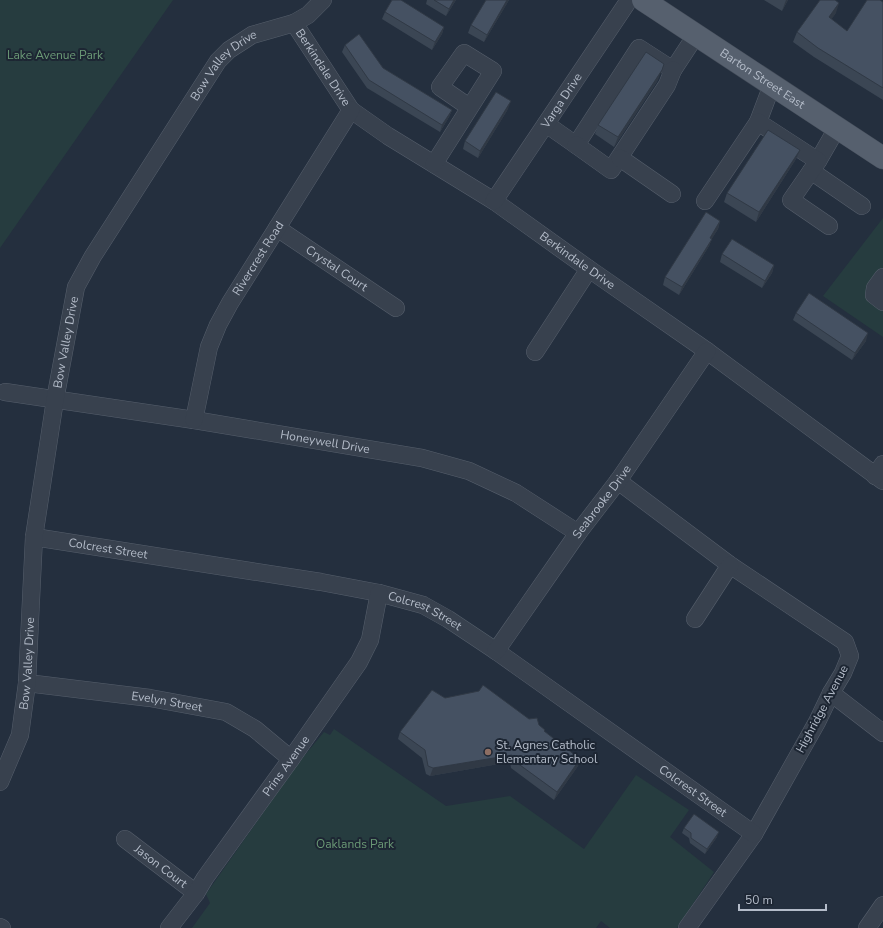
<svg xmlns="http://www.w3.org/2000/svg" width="883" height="928" viewBox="0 0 883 928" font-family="'Nunito Sans',sans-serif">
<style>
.green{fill:#263c3f}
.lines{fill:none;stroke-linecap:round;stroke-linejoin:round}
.minor-casing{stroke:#565f6c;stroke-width:18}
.major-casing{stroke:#414a57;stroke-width:23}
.minor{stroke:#38414e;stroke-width:17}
.major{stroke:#56606e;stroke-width:22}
.wall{fill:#3b4654}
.shaded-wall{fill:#303945}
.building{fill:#455162;stroke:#303945}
.education-dot{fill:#8d6e63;stroke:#1d2633;stroke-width:1.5}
.labels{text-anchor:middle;stroke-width:4;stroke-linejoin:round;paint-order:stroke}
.park-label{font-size:12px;fill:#6b9a76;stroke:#1d2633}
.street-label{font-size:12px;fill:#b4bcc9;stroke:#1d2633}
.poi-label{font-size:12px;fill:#b4bcc9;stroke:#1d2633;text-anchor:start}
</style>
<rect width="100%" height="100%" fill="#242f3e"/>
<path class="green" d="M0,0H173L0,248Z
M883,218V337L823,296Z
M334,729L446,806L510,796L584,849L636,775L689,810L670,837L714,872L677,928H610L601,921L596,928H192L210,903L206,894L299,762L324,732L330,735Z"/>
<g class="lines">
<g class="minor-casing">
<g id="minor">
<path id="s1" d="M294,23L351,110L388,136L494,201L589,269L707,351L883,481"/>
<path d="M758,122L772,85"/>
<path d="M546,124L576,145L639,48L673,70L696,35"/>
<path d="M576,145L611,170L667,85L673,70"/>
<path d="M620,158L672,194"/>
<path d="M818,161L837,128"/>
<path d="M434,164L493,71L464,53L440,87L469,107"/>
<path d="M811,171L862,206"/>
<path id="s2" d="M494,201L629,0"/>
<path d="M705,201L758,122L818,161L791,200L829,226"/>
<path id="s3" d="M277,228L396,308"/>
<path d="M883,277L875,288L874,295L883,302"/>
<path d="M535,352L589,269"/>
<path id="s4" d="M5,392L194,420L422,458L469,471L516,493L578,533"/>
<path id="s5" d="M194,420L209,347L218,325L230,303L351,110"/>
<path d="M875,476L883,464"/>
<path d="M618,481L730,565L845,642L850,656L843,673L831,693L817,722L754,834L687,928"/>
<path id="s6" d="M34,537L321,582L379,593L423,605L448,619L496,651L754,834"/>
<path d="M695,619L730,565"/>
<path id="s7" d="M496,651L578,533L618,481L707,351"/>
<path id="s8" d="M27,683L150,698L226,712L255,729L291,759"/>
<path d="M831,693L883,733"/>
<path id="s9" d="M0,782L20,735L27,683L34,537L55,400L76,287L93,256L218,61L229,50L252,35L294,23L308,15L323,0"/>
<path id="s10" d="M125,839L196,893"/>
<path d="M0,927L2,928"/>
<path id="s11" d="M169,928L196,893L205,878L291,759L359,662L370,640L379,593"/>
<path d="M867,928L883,905"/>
</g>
</g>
<g class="major-casing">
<g id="major">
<path id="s12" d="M643,0L883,158"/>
</g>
</g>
<use href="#minor" class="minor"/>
<use href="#major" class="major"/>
</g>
<path class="wall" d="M427,0H456L446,16L426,4Z
M486,0H509L484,42L468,33L471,25Z
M764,0H788L782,11Z
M883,2V100L814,57L793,42L797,32L836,13L831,19L847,31Z
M385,12L444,27L442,34L432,50L382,19Z
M345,45L452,110L449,117L440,132L367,88L342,52Z
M658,80L614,147L595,134L598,125Z
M508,109L478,158L463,149L465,141Z
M800,150L796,159L756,222L724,202L727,193Z
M720,221L718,229L712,238L709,246L679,295L663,285L665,277Z
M722,254L774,265L772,273L762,288L720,262Z
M796,313L866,341L852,360L793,320Z
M445,698L539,725L544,731L580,759L578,766L554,800L511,768L510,762L430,776L426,774L422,758L398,739L400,732Z
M684,828L717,837L705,854L690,843L689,838L682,833Z"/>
<path class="shaded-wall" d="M454,0H456L446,16L449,9Z
M507,0H509L484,42L487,35Z
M786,0H788L782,11Z
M839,3L836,13L826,27L829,17Z
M444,27L442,34L432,50L435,42Z
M664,64L658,80L614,147L618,137Z
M511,101L508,109L478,158L480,151Z
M452,110L449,117L440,132L442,125Z
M800,150L796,159L756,222L759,212Z
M720,221L718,229L708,245L710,238Z
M712,239L709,246L679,295L682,287Z
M774,265L772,273L762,288L765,281Z
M868,333L866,341L852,360L855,353Z
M512,755L510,762L430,776L433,768Z
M580,759L578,766L554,800L557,792Z
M719,832L717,837L705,854L707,849Z"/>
<path class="building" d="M392,0H401L444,27L435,42L385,12Z
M434,0H454L449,9Z
M486,0H507L487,35L471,25Z
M820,0H835L839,3L829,17L847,31L867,0H880L883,2V88L818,48L797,32Z
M359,34L383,68L452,110L442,125L369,80L345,45Z
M646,52L664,64L662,70L618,137L598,125Z
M496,92L511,101L480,151L465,141Z
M768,130L800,150L759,212L727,193Z
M706,212L720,221L710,238L712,239L682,287L665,277Z
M732,239L774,265L765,281L722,254Z
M809,293L868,333L855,353L796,313Z
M483,685L529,719L537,718L539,725L545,730L544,731L580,759L557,792L513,760L512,755L433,768L428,766L425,750L400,732L432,690L445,698L479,691Z
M694,814L719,832L707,849L691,838V833L684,828Z"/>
<circle class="education-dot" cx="488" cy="752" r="4"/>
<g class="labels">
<g class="park-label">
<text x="55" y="59">Lake Avenue Park</text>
<text x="355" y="848">Oaklands Park</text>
</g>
<g class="street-label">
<text dy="4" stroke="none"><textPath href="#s1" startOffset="53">Berkindale Drive</textPath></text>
<text dy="4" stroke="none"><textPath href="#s9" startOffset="771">Bow Valley Drive</textPath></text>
<text dy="4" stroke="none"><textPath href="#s12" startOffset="143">Barton Street East</textPath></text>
<text dy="4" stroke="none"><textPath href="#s2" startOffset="121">Varga Drive</textPath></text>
<text dy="4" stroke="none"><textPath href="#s5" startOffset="176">Rivercrest Road</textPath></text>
<text dy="4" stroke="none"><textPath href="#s1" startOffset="376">Berkindale Drive</textPath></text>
<text dy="4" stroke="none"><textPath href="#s3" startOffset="72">Crystal Court</textPath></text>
<text dy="4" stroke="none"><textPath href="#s9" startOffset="447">Bow Valley Drive</textPath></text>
<text dy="4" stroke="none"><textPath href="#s4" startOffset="324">Honeywell Drive</textPath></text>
<text dy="4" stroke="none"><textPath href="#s7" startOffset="183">Seabrooke Drive</textPath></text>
<text dy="4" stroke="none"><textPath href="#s6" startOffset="75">Colcrest Street</textPath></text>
<text dy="4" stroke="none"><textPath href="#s6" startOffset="399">Colcrest Street</textPath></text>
<text dy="4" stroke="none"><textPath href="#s9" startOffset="123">Bow Valley Drive</textPath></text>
<text dy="4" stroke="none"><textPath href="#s8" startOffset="141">Evelyn Street</textPath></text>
<text transform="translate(822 709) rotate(-62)" y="4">Highridge Avenue</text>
<text dy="4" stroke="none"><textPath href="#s11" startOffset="200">Prins Avenue</textPath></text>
<text dy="4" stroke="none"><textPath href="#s6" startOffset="723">Colcrest Street</textPath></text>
<text dy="4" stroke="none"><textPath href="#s10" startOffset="45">Jason Court</textPath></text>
</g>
<g class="poi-label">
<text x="496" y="749">St. Agnes Catholic<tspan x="496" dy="14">Elementary School</tspan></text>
</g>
</g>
<path d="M739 904v6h87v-6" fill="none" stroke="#b4bcc9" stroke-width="2"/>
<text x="745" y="904" font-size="12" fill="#b4bcc9" stroke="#1d2633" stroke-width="3" paint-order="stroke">50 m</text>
</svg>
